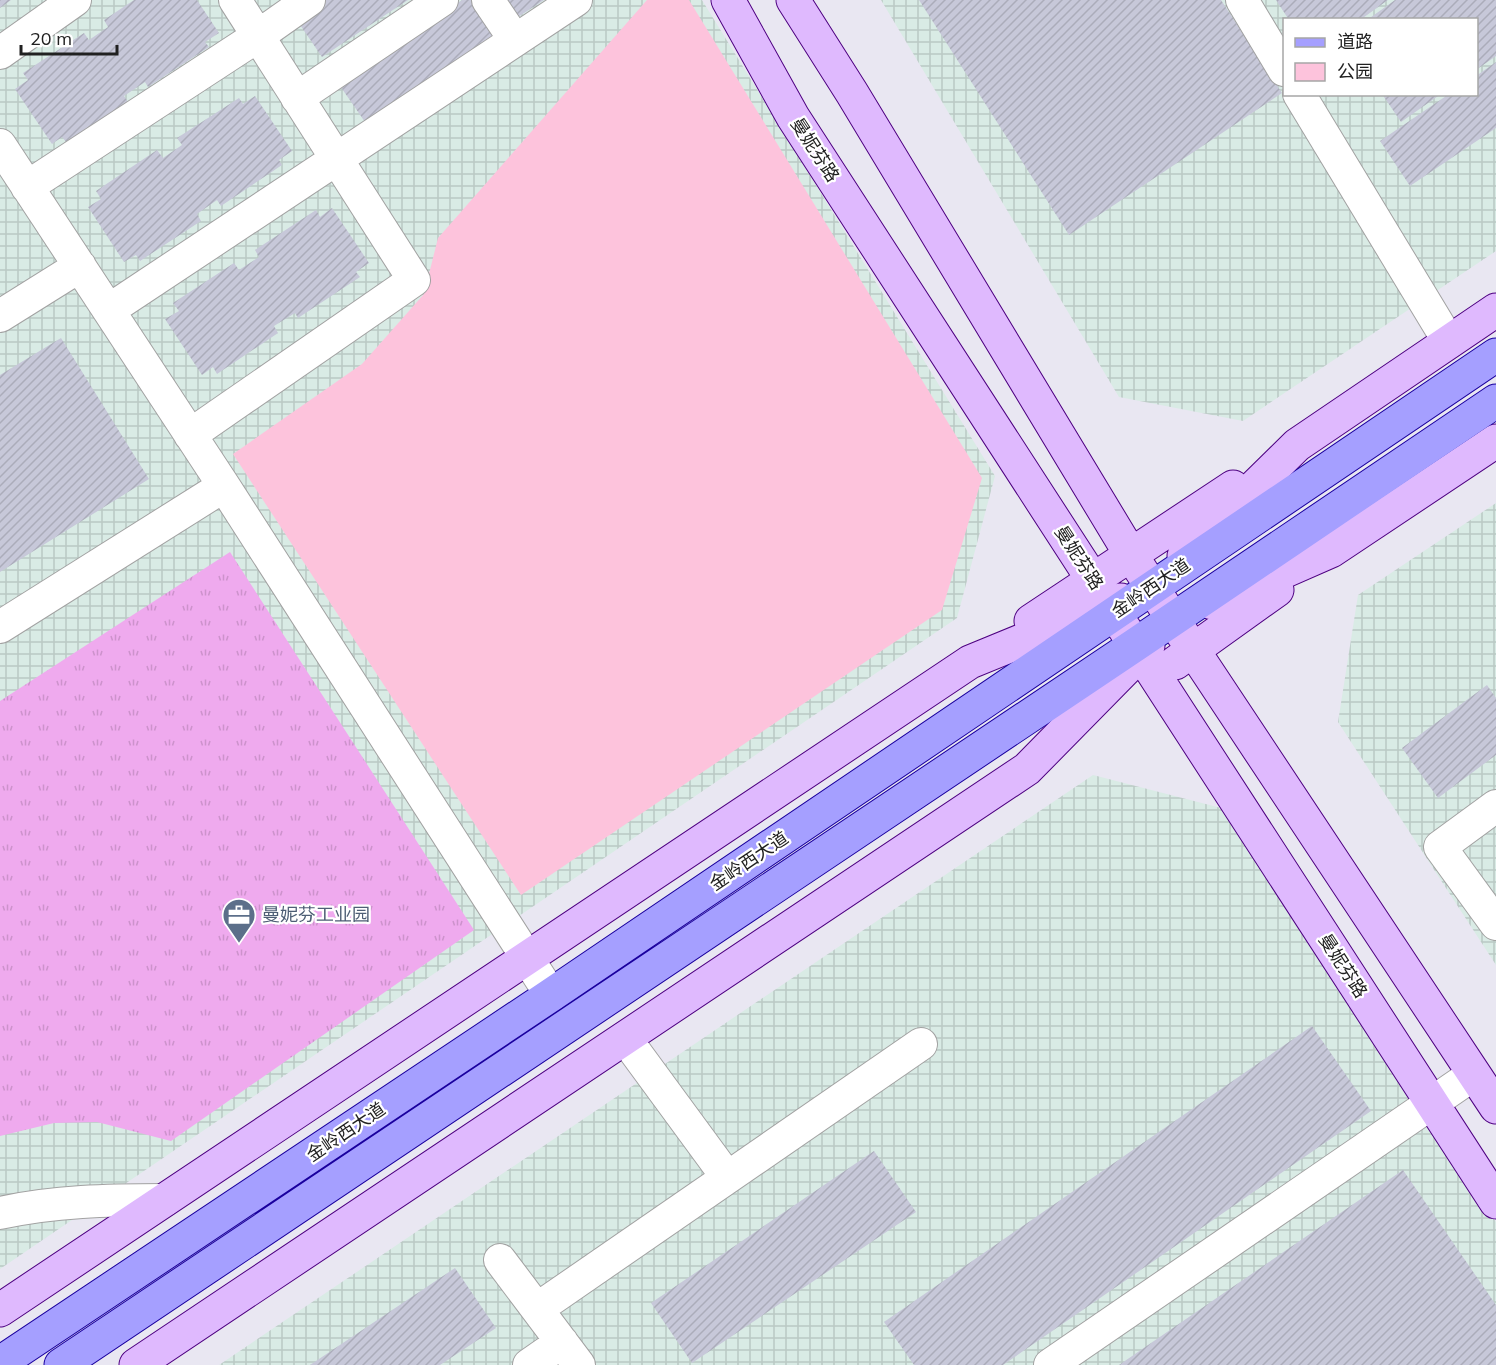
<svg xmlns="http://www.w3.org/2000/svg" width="1496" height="1365" viewBox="0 0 1496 1365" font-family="Mulish,'Noto Sans SC',sans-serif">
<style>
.industrial{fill:url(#industrial-grid);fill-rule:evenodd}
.grass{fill:url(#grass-tufts)}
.park{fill:#fdc3dc}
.building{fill:url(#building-hatch)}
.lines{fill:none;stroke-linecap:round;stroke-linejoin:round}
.street-casing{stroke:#a2a2a2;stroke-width:34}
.secondary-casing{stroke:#4d0080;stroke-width:35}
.primary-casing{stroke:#1a009e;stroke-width:35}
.street{stroke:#fff;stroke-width:32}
.secondary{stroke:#dfb9fe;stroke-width:33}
.primary{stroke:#a59fff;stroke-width:33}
.labels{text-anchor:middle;stroke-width:4.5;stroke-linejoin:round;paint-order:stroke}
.street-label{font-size:18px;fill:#212121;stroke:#fff}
.service-label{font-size:18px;fill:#4e5e75;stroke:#fff;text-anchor:start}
</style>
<defs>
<pattern id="industrial-grid" width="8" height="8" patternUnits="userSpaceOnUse" patternTransform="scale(1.5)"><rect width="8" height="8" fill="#d9ebe5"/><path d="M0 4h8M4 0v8" fill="none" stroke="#bac9c4"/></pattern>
<pattern id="grass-tufts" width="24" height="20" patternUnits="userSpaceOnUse" patternTransform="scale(1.5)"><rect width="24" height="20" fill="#efaaee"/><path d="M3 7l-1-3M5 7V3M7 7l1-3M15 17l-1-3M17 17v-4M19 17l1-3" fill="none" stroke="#cd92cc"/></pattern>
<pattern id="building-hatch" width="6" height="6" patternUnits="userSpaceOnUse" patternTransform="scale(1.5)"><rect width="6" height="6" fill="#c7c8d9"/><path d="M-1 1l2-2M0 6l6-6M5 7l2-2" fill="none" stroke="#abacba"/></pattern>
</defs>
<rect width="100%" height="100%" fill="#e9e7f2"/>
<path class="industrial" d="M0,0H702L995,476L957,618L0,1269Z
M881,0H1496V251L1243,421L1119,397ZM1284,20H1476V94H1284Z
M1496,503V965L1338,722L1358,595Z
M1093,775L1229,810L1496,1222V1365H219Z"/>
<path class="grass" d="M230,552L474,930L171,1141L97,1122L54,1123L0,1136V701Z"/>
<path class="park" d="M647,0H689L982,478L942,610L521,895L233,454L362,364L424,294L438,238Z"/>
<path class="building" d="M0,0H11L0,8Z
M134,0H197L219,33L205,42L209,47L148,87L145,82L124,96L128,102L67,143L62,137L52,144L15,89L28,80L23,73L84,33L89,40L108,27L104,20Z
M323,0H408L322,57L296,19Z
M462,0H473L496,34L365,122L338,83Z
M506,0H544L518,17Z
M919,0H1221L1282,93L1069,235Z
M1276,0H1388L1360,20H1289Z
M1395,0H1496V56L1476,70V20H1367Z
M1496,62V128L1410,186L1380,141L1449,94H1476V76Z
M1382,94H1441L1401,122Z
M255,96L292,151L279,160L282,165L221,206L217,200L197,214L201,221L140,261L136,255L124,262L88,207L101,199L96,191L157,150L163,158L182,145L177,138L239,98L243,104Z
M332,208L369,263L356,272L360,277L298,318L295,313L274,326L278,333L217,374L213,367L202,375L165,319L179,311L173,303L234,263L239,270L259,257L255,250L316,210L320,217Z
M61,338L149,479L0,572V375Z
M1487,685L1496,698V755L1438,798L1402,748Z
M1312,1026L1371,1111L1003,1365H914L884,1322Z
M874,1151L916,1212L692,1363L651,1303Z
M1403,1170L1496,1305V1365H1119Z
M455,1268L496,1328L440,1365H310Z"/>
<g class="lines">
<g class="street-casing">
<path id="street" d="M488,0L515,40
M1242,0L1284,70
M0,53L75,0
M1299,94L1449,342
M297,98L442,0
M0,145L224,486L551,995
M27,187L258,36L309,0
M109,310L576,0
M0,316L80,266
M190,435L414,280L235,0
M0,627L224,486
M1496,806L1440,847L1496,924
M625,1038L727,1177
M0,1213C54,1201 109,1200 165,1200
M500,1260L579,1365
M537,1309L921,1044
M529,1365L562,1342
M1050,1365L1474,1074"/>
</g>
<g class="secondary-casing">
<path id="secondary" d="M728,0L793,117L1496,1202
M793,0L852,93L1131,555L1193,650L1496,1107
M1184,556L1297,445L1496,310
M1212,603L1331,551L1496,441
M1031,621L1233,487
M1175,663L1277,590
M0,1310L970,662L1121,600
M136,1365L1027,769L1148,646"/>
</g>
<g class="primary-casing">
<path id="primary" d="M0,1363L551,995L1496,355
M61,1365L1135,645L1496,401"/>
</g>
<use href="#street" class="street"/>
<use href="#secondary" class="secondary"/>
<use href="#primary" class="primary"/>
</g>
<defs>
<g id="office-pin" transform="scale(1.725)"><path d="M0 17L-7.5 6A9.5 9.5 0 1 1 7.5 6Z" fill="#5c6f8a" stroke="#fff"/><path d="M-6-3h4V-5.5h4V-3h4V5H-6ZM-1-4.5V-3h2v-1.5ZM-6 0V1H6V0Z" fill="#fff"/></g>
</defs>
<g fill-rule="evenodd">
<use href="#office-pin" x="239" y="915"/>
</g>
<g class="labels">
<g class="street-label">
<text transform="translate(815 150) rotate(57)" y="6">曼妮芬路</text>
<text transform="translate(1079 558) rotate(57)" y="6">曼妮芬路</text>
<text transform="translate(1151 588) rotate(-34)" y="6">金岭西大道</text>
<text transform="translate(749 861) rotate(-34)" y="6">金岭西大道</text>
<text transform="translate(1343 966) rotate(57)" y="6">曼妮芬路</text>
<text transform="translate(346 1132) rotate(-34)" y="6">金岭西大道</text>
</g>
<g class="service-label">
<text x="262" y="921">曼妮芬工业园</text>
</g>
</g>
<rect x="1283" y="18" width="195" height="78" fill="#ffffff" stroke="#a6a6a6" stroke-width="1.5"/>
<rect x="1295" y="38" width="30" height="9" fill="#a59fff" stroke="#a6a6a6" stroke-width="1.5"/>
<text x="1337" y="48" font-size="18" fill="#212121">道路</text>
<rect x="1295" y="63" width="30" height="18" fill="#fdc3dc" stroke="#a6a6a6" stroke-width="1.5"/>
<text x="1337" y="78" font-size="18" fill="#212121">公园</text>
<path d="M21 45v9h96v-9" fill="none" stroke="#212121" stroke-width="3"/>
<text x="30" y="45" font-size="18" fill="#212121" stroke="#ffffff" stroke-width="4.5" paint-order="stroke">20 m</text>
</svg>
